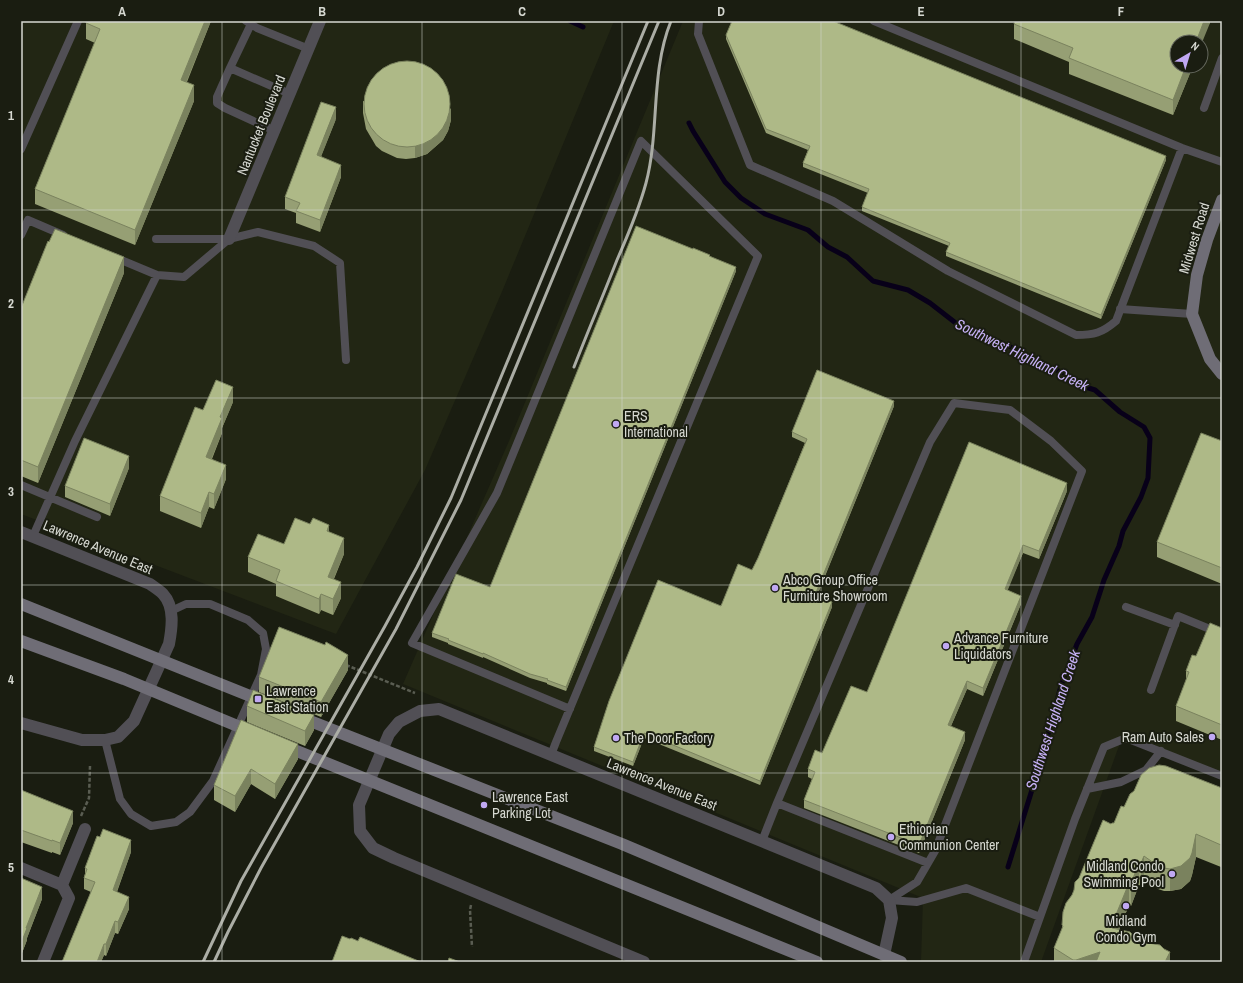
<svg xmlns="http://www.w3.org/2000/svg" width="1243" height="983" viewBox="0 0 1243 983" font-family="'Archivo Narrow',sans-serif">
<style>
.built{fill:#222614;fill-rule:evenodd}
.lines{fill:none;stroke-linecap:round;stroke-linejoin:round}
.stream{stroke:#080019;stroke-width:5}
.path{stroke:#5a5d52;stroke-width:2.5;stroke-dasharray:4 2;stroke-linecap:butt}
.lane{stroke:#514f55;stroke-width:8}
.street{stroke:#514f55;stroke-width:12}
.secondary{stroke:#6f6d76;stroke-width:12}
.rail{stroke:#abada5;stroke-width:3}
.wall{fill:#969f74}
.shaded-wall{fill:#7a825e}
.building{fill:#aeb987;stroke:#7a825e}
.grid{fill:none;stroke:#d6d8d1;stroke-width:1;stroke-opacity:0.55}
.poi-dot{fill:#c0a8f3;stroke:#1a1d11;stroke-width:1.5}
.labels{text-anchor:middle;stroke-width:4;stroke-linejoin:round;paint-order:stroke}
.street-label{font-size:14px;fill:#d6d8d1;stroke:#1a1d11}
.poi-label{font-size:14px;fill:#d6d8d1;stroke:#1a1d11;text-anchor:start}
.water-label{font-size:15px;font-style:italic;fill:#c7b2f7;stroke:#1a1d11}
.neatline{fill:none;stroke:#d6d8d1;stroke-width:1.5}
.grid-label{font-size:13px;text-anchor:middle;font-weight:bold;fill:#d6d8d1}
</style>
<rect width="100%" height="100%" fill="#1a1d11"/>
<path class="built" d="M21,21H614L501,294L425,470L336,634L21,514Z
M683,21H1222V774L1124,732L1041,962L921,961L923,898L403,684L509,441ZM1177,42H1201V66H1177Z"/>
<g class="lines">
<path class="stream" d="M570,21L583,27
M689,123L693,131L725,182L741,198L765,214L808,230L828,247L847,257L873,281L908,290L930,303L957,324L1020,351L1036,362L1064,373L1079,385L1095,390L1120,412L1144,427L1150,438L1148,478L1141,497L1123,531L1119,546L1104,580L1092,617L1077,644L1061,686L1040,764L1008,867"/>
<path class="path" d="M346,665L415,693
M81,816L89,798L90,766
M471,905L470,910L472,947"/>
<path class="lane" d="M246,21L257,28L309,49
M699,21L698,34L750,165L833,201L948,271L1076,335C1094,335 1102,333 1116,321L1182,148
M874,21L1182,148L1222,162
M251,24L230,68L290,94
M230,68L217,97V103L225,108L275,131
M1204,108L1222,58
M21,149L78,21
M21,235L28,220L63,235
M156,239H229L258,232L314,246L340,263L346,360
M157,275L184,277L229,239
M1120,309L1192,314
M21,485L97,517
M33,536L75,441L157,275L114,257
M1126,607L1175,625
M1151,690L1178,616L1222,634
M105,740L120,799L131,814L151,826L176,822L190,812L213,781L261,675L266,649L263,633L248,620L210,604H186L171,611
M551,755L556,742L758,256L641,141L497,493L412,643L570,709
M1087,789L1121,782L1146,770L1161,751
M777,803L928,863
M762,841L777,803L930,442L954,403L1010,410L1051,441L1082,471L935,851L917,882L889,900
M889,900L917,902L966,888L1040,917
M1024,962L1075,819L1104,747L1126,738L1222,776"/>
<path class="street" d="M229,239L320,21
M21,532L150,584C154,587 159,590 163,594C175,607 172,628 169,644L134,721L118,737L105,740H82L21,723
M21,868L62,885L69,898L43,962
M62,885L85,829
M644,962L394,858L373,848L360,831L359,805L389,734L399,722L420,711L439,709L876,888L889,900L892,918L884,955"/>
<path class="secondary" d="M1222,200L1207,240L1197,275L1192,314L1210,359L1222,374
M21,604L265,702
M21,641L124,679L252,732
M300,717L622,844L901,962
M282,745L817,962"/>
<path class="rail" d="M574,367C588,331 603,296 617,260C628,235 639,209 646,183C660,130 650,73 671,21
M203,962L241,881L385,626L417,567L451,498L648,21
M214,962L228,932L261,868L396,629L461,500L659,21"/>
</g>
<path class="wall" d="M211,21L187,82L194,101L135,245L35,204V189L95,43L86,39V23Z
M1210,21V23L1177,66H1193L1173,115L1069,74V62L1014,39V24Z
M726,35L1166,160L1101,319L946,256V252L949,246L862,211V207L868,193L803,167V163L808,150L766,133L726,39Z
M363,101L451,120L448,131L443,140L427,154L415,158L406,159L397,158L382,151L376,146L366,129L363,113Z
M336,119L321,156L341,177L320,232L296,223V213L285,209V197Z
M710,256L736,271L566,691L547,684V683L530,678L483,657V658L448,644V643L432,637V633L490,587Z
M124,273L38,483L21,476V308Z
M233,402L222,428V433L212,459L226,479L214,509L209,507L201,528L160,511V496L203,410Z
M894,406L817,596L832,607L760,785L644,738L633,766L594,751V747L752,570L758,558L805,443L792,437V432Z
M1222,441V584L1157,557V542Z
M129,468L110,516L65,497V486Z
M1067,491L1039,559L1023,553L1007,590L1021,604L983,696L967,689L951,726L965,740L919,853L804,808V800L812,779L808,777V769L822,753L867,692Z
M329,532L344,554L334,579L341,598L333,615L321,610L319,614L276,596V584L248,572V557L284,544Z
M1222,628V740L1176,721V706L1186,681V671L1196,656Z
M348,670L321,717L259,692V677Z
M247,706L314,730L305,746L247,722Z
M241,720L298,759L275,799L251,784L235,812L214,800V785Z
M1222,788V866L1221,867L1196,857L1192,875L1190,881L1181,889L1170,891H1164L1158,889L1144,879L1141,886L1139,885L1131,906L1129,905L1119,930L1133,935L1142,940L1170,962H1054V948L1062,930V925L1079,878L1111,824L1114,823L1124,807Z
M21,790L73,823L60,855L52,852V853L21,842Z
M131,852L117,892L129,909L118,934L115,933L106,956L104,955L101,962H62L91,892L84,889V878L85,874V868Z
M21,878L42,899L27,938V940L22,953L21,952Z"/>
<path class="shaded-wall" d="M205,21H211L181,95V80Z
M1204,21H1210V23L1201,45V42H1196Z
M1186,66H1193L1173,115V100Z
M194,85V101L135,245V230Z
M336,107V119L317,167V155Z
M451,108V120L448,131L443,140L427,154L415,158V146Z
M1166,156V160L1101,319V315Z
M341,165V177L320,232V220Z
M124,257V273L38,483V467Z
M736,267V271L566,691V687Z
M233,387V402L222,428V433L206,472V457L220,417Z
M894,401V406L815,600V595Z
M129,456V468L110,516V504Z
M226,465V479L214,509V494Z
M1067,483V491L1039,559V551Z
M209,492V507L201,528V513Z
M329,525V541L327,531Z
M344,538V554L328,592V577Z
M1023,545V553L1005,597V589Z
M341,582V598L333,615V599Z
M321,594V610L319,614V599Z
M1021,596V604L983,696V688Z
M832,602V607L760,785V781Z
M348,655V670L321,717V702Z
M967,681V689L948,733V725Z
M314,715V730L305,746V731Z
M965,732V740L919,853V845Z
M644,733V738L633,766V762Z
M298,744V759L275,799V784Z
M251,769V784L235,812V796Z
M73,811V823L60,855V843Z
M1196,834V857L1192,875L1190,881L1181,889L1170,891V869Z
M131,840V852L113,902V890Z
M1222,844V866L1221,867V845Z
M1144,856V879L1141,886V863Z
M1139,862V885L1131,906V884Z
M1129,883V905L1115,940L1112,928L1113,922Z
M42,887V899L27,938V940L22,953V941L26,928Z
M129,897V909L118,934V922Z
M115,921V933L106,956V944Z
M104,944V955L101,962H97Z
M1100,952V962H1076V960Z
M1170,952V962H1165Z"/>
<path class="building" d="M86,21H205L181,80L194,85L135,230L35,189L100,29L86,23Z
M732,21H833L1166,156L1101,315L946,252L950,243L862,207L869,189L803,163L810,146L766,129L726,35Z
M1015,21H1204L1196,42H1177V66H1186L1173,100L1069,58L1073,48L1014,24Z
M364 104a43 43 0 1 1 86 0a43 43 0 1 1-86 0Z
M321,102L336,107L317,155L341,165L320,220L296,211L300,203L285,197Z
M636,226L693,249V248L710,255L709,256L736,267L566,687L547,680L548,679L530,674L483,653V654L448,640L449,639L432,633L456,574L490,587Z
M55,229L124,257L38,467L21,460V308L48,241L49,242Z
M817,370L894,401L815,595L832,602L760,781L644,733L633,762L594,747L609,701L658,580L721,606L738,564L752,570L758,558L807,439L792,432Z
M216,380L233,387L220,417L222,418L206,457L226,465L214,494L209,492L201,513L160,496L195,407L203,410Z
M1201,433L1222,441V568L1157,542Z
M84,438L129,456L110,504L65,486Z
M969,442L1067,483L1039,551L1023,545L1005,589L1021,596L983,688L967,681L948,725L965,732L919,845L804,800L815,772L808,769L815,750L822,753L851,686L867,692Z
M295,518L310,524L313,518L329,525L327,531L344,538L328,577L341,582L333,599L321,594L319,599L276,581L280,570L248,557L258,534L284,544Z
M1210,623L1222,628V725L1176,706L1189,672L1186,671L1192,655L1196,656Z
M279,627L325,645L326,642L348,655L321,702L259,677Z
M253,690L314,715L305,731L247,706Z
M241,720L298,744L275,784L251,769L235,796L214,785Z
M1159,765L1166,766L1222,788V844L1221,845L1196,834L1192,853L1190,858L1181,866L1170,869L1164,868L1158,866L1144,856L1141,863L1139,862L1131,884L1129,883L1113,922L1115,923L1112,928L1130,932L1133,935H1137L1142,940L1148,943L1160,945L1164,949L1170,952L1165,962H1096L1100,952L1076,960H1073L1054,948L1063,926L1062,925L1063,912L1066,903L1072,895L1074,890L1075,882L1079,878L1103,820L1111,824L1112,823H1114L1121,806L1124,807L1130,794L1134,791L1141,775L1149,768Z
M21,790L73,811L60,843L52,840V841L21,830Z
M103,829L131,840L113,890L129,897L118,922L115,921L106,944H104L97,962H62L95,882L84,878L87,869L85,868L97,836L100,837Z
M21,878L42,887L26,928H27L22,941L21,940Z
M342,936L350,939L351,938L358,941L360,937L421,962H332Z
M449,958L460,962H448Z"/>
<path class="grid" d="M222,21V962M422,21V962M622,21V962M821,21V962M1021,21V962M21,210H1222M21,398H1222M21,585H1222M21,773H1222"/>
<g class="poi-dot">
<circle cx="616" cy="424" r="4"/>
<circle cx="775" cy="588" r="4"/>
<circle cx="946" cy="646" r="4"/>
<rect x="254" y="695" width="8" height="8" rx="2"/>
<circle cx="1212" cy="737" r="4"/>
<circle cx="616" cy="738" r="4"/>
<circle cx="484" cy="805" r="4"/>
<circle cx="891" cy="837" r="4"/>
<circle cx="1172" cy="874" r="4"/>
<circle cx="1126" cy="906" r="4"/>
</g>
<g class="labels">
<g class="street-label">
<text transform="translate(261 125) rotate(-68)" y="5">Nantucket Boulevard</text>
<text transform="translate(1194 238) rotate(-73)" y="5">Midwest Road</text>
<text transform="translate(98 547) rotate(23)" y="5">Lawrence Avenue East</text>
<text transform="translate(662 784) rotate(22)" y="5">Lawrence Avenue East</text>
</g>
<g class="poi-label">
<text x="624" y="421">ERS<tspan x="624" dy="16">International</tspan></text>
<text x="783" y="585">Abco Group Office<tspan x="783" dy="16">Furniture Showroom</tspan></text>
<text x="954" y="643">Advance Furniture<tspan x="954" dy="16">Liquidators</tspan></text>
<text x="266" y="696">Lawrence<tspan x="266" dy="16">East Station</tspan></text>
<text x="1204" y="742" text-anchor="end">Ram Auto Sales</text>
<text x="624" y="743">The Door Factory</text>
<text x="492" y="802">Lawrence East<tspan x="492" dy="16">Parking Lot</tspan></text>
<text x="899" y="834">Ethiopian<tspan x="899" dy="16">Communion Center</tspan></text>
<text x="1164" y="871" text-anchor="end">Midland Condo<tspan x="1164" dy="16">Swimming Pool</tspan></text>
<text x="1126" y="926" text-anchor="middle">Midland<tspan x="1126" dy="16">Condo Gym</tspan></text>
</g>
<g class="water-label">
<text transform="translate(1022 355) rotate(26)" y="5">Southwest Highland Creek</text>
<text transform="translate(1053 720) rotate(-72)" y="5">Southwest Highland Creek</text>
</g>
</g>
<rect width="1243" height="983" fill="none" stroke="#1a1d11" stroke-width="44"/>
<g transform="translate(1189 54) rotate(38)"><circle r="19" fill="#1a1d11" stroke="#65685e"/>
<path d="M0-3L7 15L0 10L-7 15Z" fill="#c0a8f3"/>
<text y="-6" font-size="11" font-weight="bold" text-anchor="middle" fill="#d6d8d1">N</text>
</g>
<rect x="22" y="22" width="1199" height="939" class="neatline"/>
<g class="grid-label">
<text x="122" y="16">A</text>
<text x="322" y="16">B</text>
<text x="522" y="16">C</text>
<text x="721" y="16">D</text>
<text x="921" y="16">E</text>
<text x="1121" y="16">F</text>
<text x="11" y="120">1</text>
<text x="11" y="308">2</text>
<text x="11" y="496">3</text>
<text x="11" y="684">4</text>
<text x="11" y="872">5</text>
</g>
</svg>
